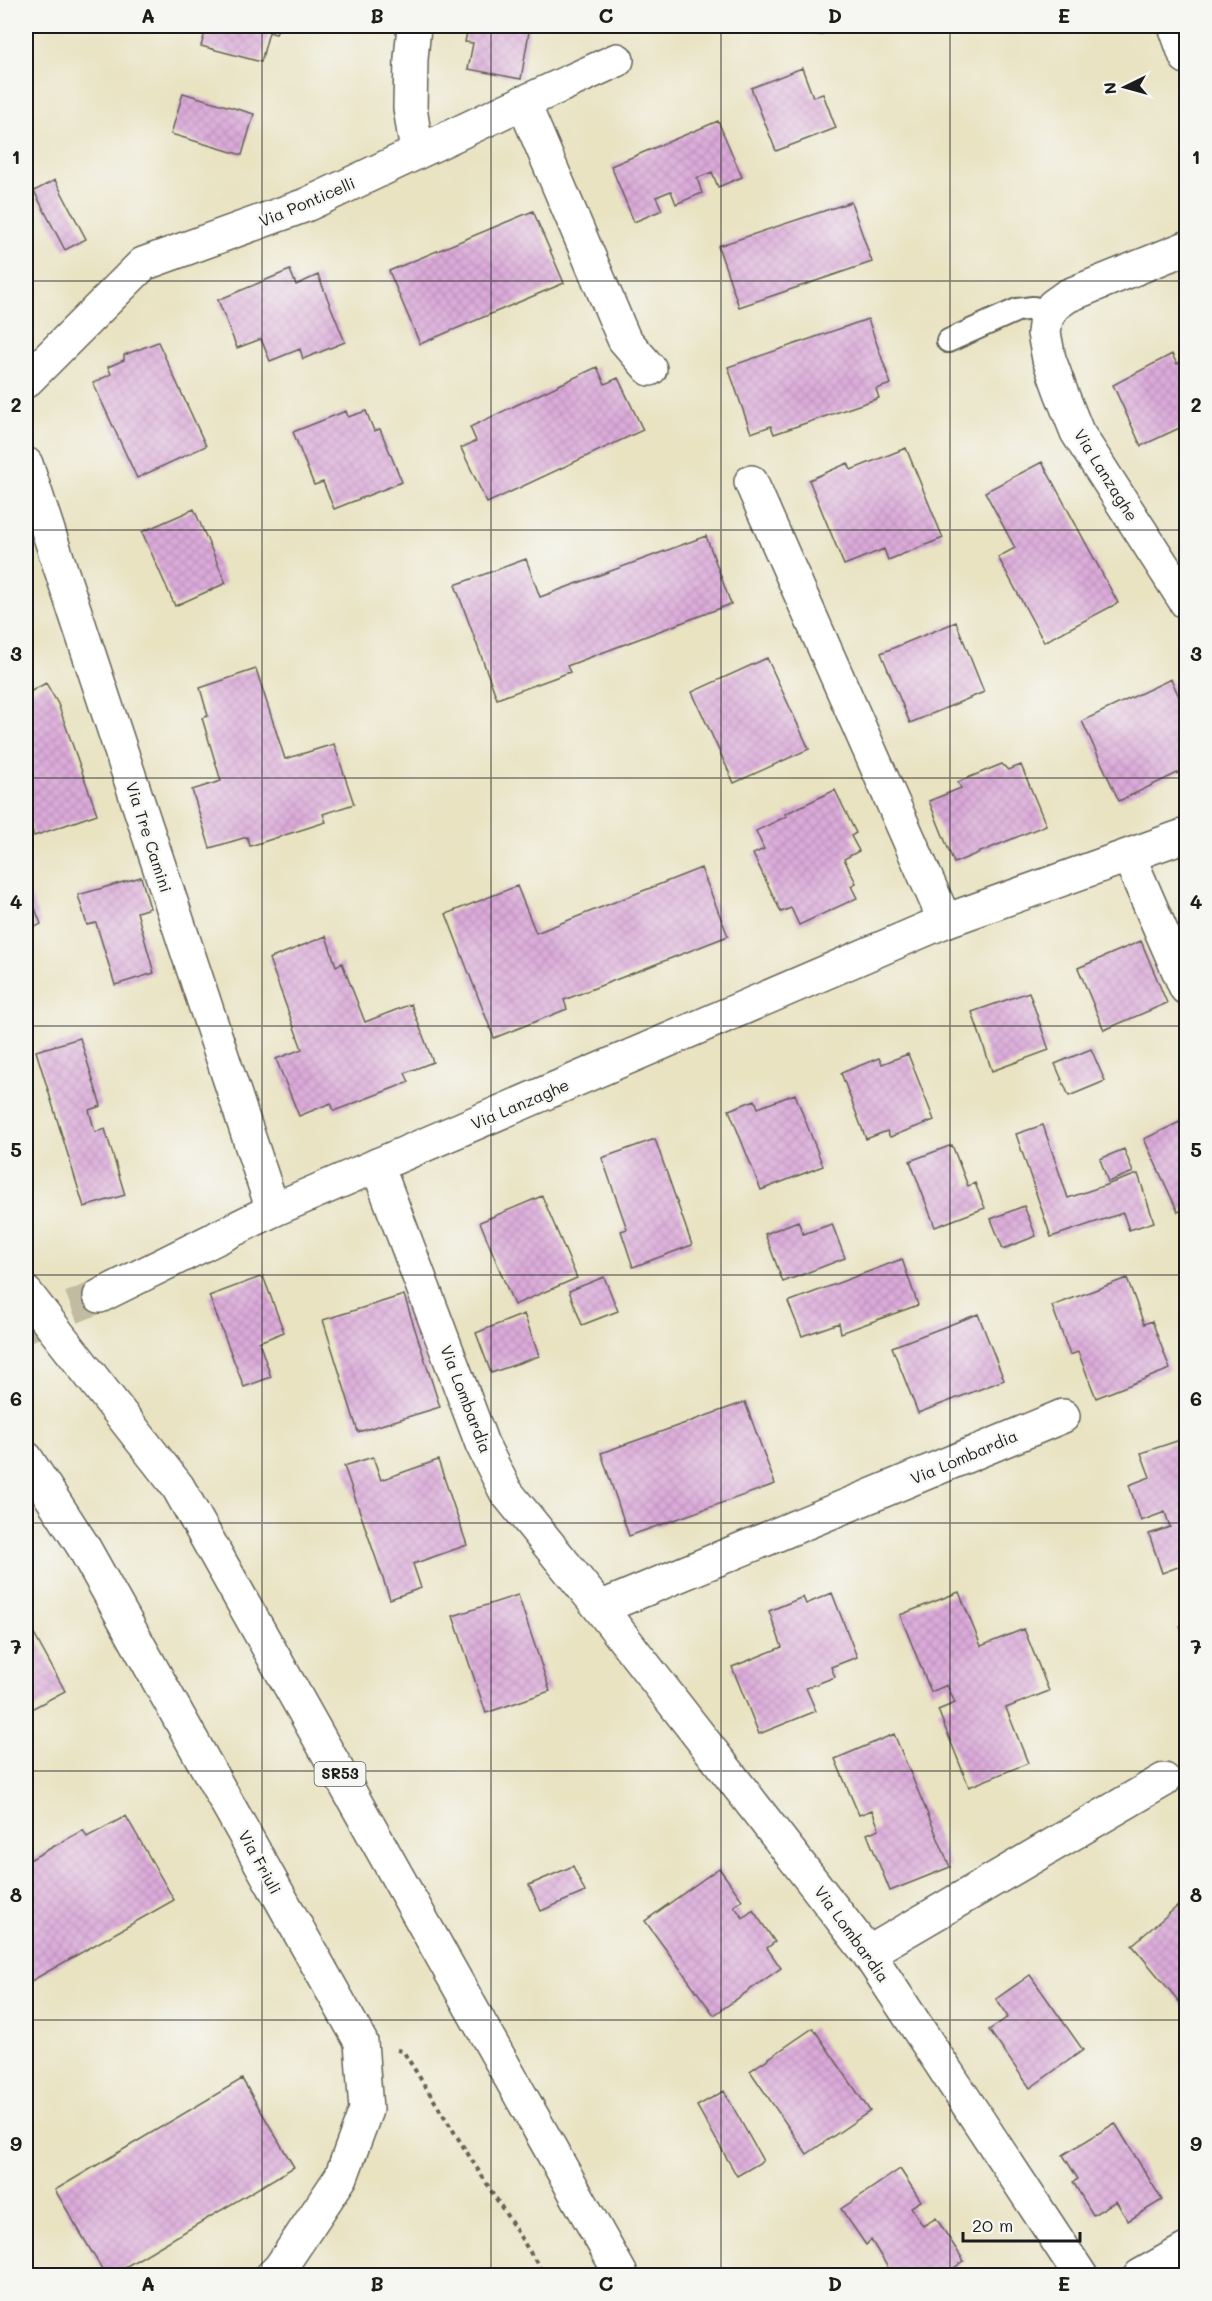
<svg xmlns="http://www.w3.org/2000/svg" width="1212" height="2301" viewBox="0 0 1212 2301" font-family="Mali,sans-serif">
<style>
.building{fill:url(#building-cross-hatch)}
.lines{fill:none;stroke-linecap:round;stroke-linejoin:round}
.secondary-tunnel{stroke:#c0bba1;stroke-width:33;stroke-dasharray:33 16;stroke-linecap:butt}
.lane-casing{stroke:#646256;stroke-width:26}
.street-casing{stroke:#646256;stroke-width:36}
.secondary-casing{stroke:#646256;stroke-width:36}
.highway-casing{stroke:#646256;stroke-width:36}
.path{stroke:#646256;stroke-width:4;stroke-dasharray:4.5 4.5;stroke-linecap:butt}
.lane{stroke:#fff;stroke-width:22}
.street{stroke:#fff;stroke-width:33}
.secondary{stroke:#fff;stroke-width:33}
.highway{stroke:#fff;stroke-width:33}
.grid{fill:none;stroke:#1c1c1c;stroke-width:1.5;stroke-opacity:0.55}
.labels{text-anchor:middle;stroke-width:5;stroke-linejoin:round;paint-order:stroke}
.shield{fill:#f6f6f2;stroke:#5d5d5c;stroke-width:1.5}
.shield-label{font-size:15px;font-weight:bold;fill:#1c1c1c}
.street-label{font-size:16px;fill:#1c1c1c;stroke:#f6f6f2}
.neatline{fill:none;stroke:#1c1c1c;stroke-width:2}
.grid-label{font-size:20px;text-anchor:middle;font-weight:bold;fill:#1c1c1c}
</style>
<defs>
<pattern id="building-cross-hatch" width="8" height="8" patternUnits="userSpaceOnUse" patternTransform="scale(1.5)"><rect width="8" height="8" fill="#dbaad9"/><path d="M0 0l8 8M0 8l8-8" fill="none" stroke="#bb92ba"/></pattern>
</defs>
<rect width="100%" height="100%" fill="#f6f6f2"/>
<filter id="ink" filterUnits="userSpaceOnUse"><feTurbulence type="fractalNoise" baseFrequency=".0167" numOctaves="2"/><feDisplacementMap in="SourceGraphic" scale="12" xChannelSelector="R" yChannelSelector="G"/><feConvolveMatrix kernelMatrix="1 2 1 2 8 2 1 2 1" color-interpolation-filters="sRGB"/></filter>
<filter id="wash" filterUnits="userSpaceOnUse"><feTurbulence type="fractalNoise" baseFrequency=".008" numOctaves="4" result="noise"/><feDisplacementMap in="SourceGraphic" scale="24" xChannelSelector="R" yChannelSelector="G"/><feGaussianBlur stdDeviation="1.35" result="paint"/><feColorMatrix in="noise" values="0 0 0 0 0 0 0 0 0 0 0 0 0 0 0 0 0 1.4 0 .05"/><feComposite in="paint" operator="in"/></filter>
<g filter="url(#wash)">
<rect width="100%" height="100%" fill="#e9e3c2"/>
<g id="blocks">
<path class="building" d="M207,26H279L276,34L269,32L261,62L201,46Z
M468,26H530L521,79L468,69L473,43L465,42Z
M815,26H843L819,35Z
M802,68L813,97L823,94L836,128L776,151L751,88Z
M183,93L254,114L242,155L171,134Z
M718,121L742,177L718,187L712,172L697,178L702,193L676,204L671,191L656,197L662,210L634,222L611,166Z
M55,180L86,239L65,250L34,191Z
M851,202L872,262L739,307L718,246Z
M533,211L564,283L420,344L389,271Z
M26,215L33,231L26,234Z
M290,270L296,285L318,275L345,342L303,359L300,349L270,361L261,339L237,348L218,300Z
M868,319L891,384L876,389L879,398L774,434L771,426L751,433L728,367Z
M158,342L206,446L137,478L93,383L111,374L108,367L124,360V355Z
M1172,354L1177,364L1186,359V425L1141,446L1113,385Z
M597,367L605,384L618,378L643,430L487,503L461,448L476,441L470,427Z
M346,411L348,417L366,411L374,431L380,429L402,482L334,509L323,482L314,485L293,432Z
M906,448L943,538L888,560L884,549L844,565L809,480L848,463L851,470Z
M1042,462L1118,603L1044,642L998,557L1015,548L985,492Z
M194,509L226,583L175,606L142,532Z
M706,536L731,604L567,666L570,672L497,699L455,585L526,559L540,597Z
M956,622L984,692L910,723L881,653Z
M767,658L809,749L734,783L692,692Z
M256,669L285,759L334,744L354,804L323,814L326,822L250,846L247,837L210,848L192,790L221,781L202,718L208,716L200,688Z
M1171,679L1186,712V769L1119,801L1082,721Z
M46,683L58,704L97,814L34,836L26,811V694Z
M1002,764L1008,770L1021,765L1046,825L954,863L929,801L961,788L958,782Z
M835,790L856,833L851,836L859,851L844,859L856,883L851,886L857,898L799,925L791,908L781,912L753,854L764,849L756,831L787,816L785,814Z
M701,868L728,936L564,1000L567,1009L494,1038L446,914L517,886L536,933Z
M141,877L150,908L137,912L154,973L115,985L96,923L87,925L78,895Z
M26,885L41,924L26,932Z
M326,936L336,966L342,963L365,1022L411,1004L433,1062L405,1073L409,1082L334,1111L331,1103L299,1116L276,1059L302,1049L269,959Z
M1141,941L1167,1003L1104,1030L1078,968Z
M1029,992L1049,1050L992,1071L972,1012Z
M80,1038L101,1106L89,1110L95,1132L105,1129L125,1195L84,1207L36,1051Z
M1091,1049L1105,1081L1069,1096L1055,1064Z
M908,1054L934,1120L890,1137L887,1131L866,1139L841,1073L879,1058L882,1064Z
M795,1094L823,1166L761,1190L729,1110L755,1100L758,1108Z
M1186,1119V1208L1178,1212L1144,1139Z
M1043,1125L1068,1198L1138,1174L1154,1222L1129,1230L1123,1213L1051,1237L1016,1134Z
M655,1139L692,1245L633,1267L621,1231L627,1229L602,1158Z
M952,1145L968,1186L975,1183L985,1208L935,1227L910,1161Z
M1124,1149L1133,1172L1108,1182L1100,1159Z
M542,1196L577,1278L514,1305L480,1222Z
M1024,1206L1036,1236L1003,1249L991,1219Z
M798,1221L803,1234L832,1224L845,1258L783,1282L765,1234Z
M902,1259L918,1305L841,1333L839,1323L802,1336L788,1302Z
M263,1276L284,1332L259,1342L271,1377L244,1387L209,1296Z
M604,1277L618,1311L582,1325L569,1291Z
M1127,1278L1144,1324L1152,1321L1170,1369L1096,1398L1078,1352L1070,1355L1052,1306Z
M404,1295L440,1407L358,1432L323,1320Z
M524,1314L539,1356L491,1373L476,1333Z
M978,1314L1004,1380L918,1413L892,1347Z
M745,1402L775,1484L629,1536L601,1453Z
M1186,1438V1564L1162,1573L1149,1534L1170,1527L1165,1512L1141,1521L1129,1485L1150,1477L1141,1453Z
M373,1457L381,1480L438,1460L467,1545L413,1564L421,1588L390,1599L344,1466Z
M959,1592L981,1646L1024,1629L1049,1691L1006,1708L1028,1763L969,1787L938,1710L955,1703L947,1685L931,1692L900,1615Z
M832,1593L857,1657L831,1667L835,1677L806,1688L816,1711L759,1734L732,1667L782,1647L769,1611L803,1597L806,1604Z
M518,1595L550,1691L486,1713L453,1616Z
M1186,1623V1643L1180,1626Z
M29,1625L65,1691L26,1712V1627Z
M894,1734L950,1867L890,1891L867,1834L879,1829L872,1810L859,1815L835,1759Z
M126,1816L174,1900L26,1984V1862L83,1830L87,1837Z
M573,1866L585,1892L541,1911L529,1885Z
M719,1868L742,1900L734,1906L743,1918L753,1910L775,1942L767,1948L781,1968L714,2015L645,1921Z
M1186,1899V2010L1132,1945Z
M1030,1975L1083,2050L1030,2088L989,2030L1008,2017L996,1999Z
M813,2028L870,2111L807,2154L750,2071Z
M242,2079L294,2167L110,2276H106L55,2190Z
M724,2091L763,2161L737,2176L697,2106Z
M1115,2123L1162,2200L1128,2221L1116,2201L1093,2215L1073,2182L1078,2179L1063,2155Z
M900,2169L921,2201L911,2207L923,2226L936,2218L964,2261L942,2276H893L871,2240L866,2245L841,2209Z
M724,2268L728,2276H712Z"/>
</g>
</g>
<g filter="url(#ink)">
<use href="#blocks" fill-opacity="0" stroke="#646256" stroke-width="1.5"/>
<g class="lines">
<path class="secondary-tunnel" d="M26,1326L100,1296"/>
<g class="lane-casing">
<path id="lane" d="M948,341L1017,310L1033,308L1050,312"/>
</g>
<g class="street-casing">
<path id="street" d="M414,26L411,59L410,108L417,152
M1175,26L1186,57
M523,102L624,339L650,369
M1186,248L1067,296L1053,306L1050,312L1046,318L1044,333L1049,359L1061,392L1077,432L1186,602
M26,381L143,264L306,205L507,110L617,60
M26,464L273,1210
M751,482L945,921
M1129,857L1186,988
M377,1165L482,1444L506,1492L600,1608L868,1953L1081,2276
M26,1458L83,1546L361,2042L366,2110L341,2177L280,2268L272,2276
M600,1608L1063,1416
M868,1953L1164,1780
M1140,2276L1186,2250"/>
</g>
<g class="secondary-casing">
<path id="secondary" d="M100,1296L273,1210L945,921L1186,835"/>
</g>
<g class="highway-casing">
<path id="highway" d="M26,1293L178,1487L622,2276"/>
</g>
<path class="path" d="M397,2050L403,2051L545,2276"/>
<use href="#lane" class="lane"/>
<use href="#street" class="street"/>
<use href="#secondary" class="secondary"/>
<use href="#highway" class="highway"/>
</g>
</g>
<path class="grid" d="M262,26V2276M491,26V2276M721,26V2276M950,26V2276M26,281H1186M26,530H1186M26,778H1186M26,1026H1186M26,1275H1186M26,1523H1186M26,1771H1186M26,2020H1186"/>
<g class="labels">
<rect class="shield" x="314.5" y="1762" width="51" height="24" rx="4.5"/>
<g class="shield-label">
<text x="340" y="1779">SR53</text>
</g>
<g class="street-label">
<text transform="translate(307 202) rotate(-23)" y="6">Via Ponticelli</text>
<text transform="translate(1106 475) rotate(58)" y="6">Via Lanzaghe</text>
<text transform="translate(149 837) rotate(72)" y="6">Via Tre Camini</text>
<text transform="translate(520 1104) rotate(-23)" y="6">Via Lanzaghe</text>
<text transform="translate(466 1399) rotate(69)" y="6">Via Lombardia</text>
<text transform="translate(964 1457) rotate(-23)" y="6">Via Lombardia</text>
<text transform="translate(260 1862) rotate(61)" y="6">Via Friuli</text>
<text transform="translate(852 1934) rotate(54)" y="6">Via Lombardia</text>
</g>
</g>
<rect width="1212" height="2301" fill="none" stroke="#f6f6f2" stroke-width="66"/>
<g transform="translate(1125 87) rotate(265)" stroke="#f6f6f2" stroke-width="4.5" paint-order="stroke">
<path d="M0-4.5L10 22L0 15L-10 22Z" fill="#1c1c1c"/>
<text y="-9" font-size="16" font-weight="bold" text-anchor="middle" fill="#1c1c1c">N</text>
</g>
<path d="M963 2232v9h117v-9" fill="none" stroke="#1c1c1c" stroke-width="3"/>
<text x="972" y="2232" font-size="18" fill="#1c1c1c" stroke="#f6f6f2" stroke-width="4.5" paint-order="stroke">20 m</text>
<rect x="33" y="33" width="1146" height="2235" class="neatline"/>
<g class="grid-label">
<text x="148" y="23">A</text>
<text x="377" y="23">B</text>
<text x="606" y="23">C</text>
<text x="835" y="23">D</text>
<text x="1064" y="23">E</text>
<text x="16" y="164">1</text>
<text x="1196" y="164">1</text>
<text x="16" y="412">2</text>
<text x="1196" y="412">2</text>
<text x="16" y="661">3</text>
<text x="1196" y="661">3</text>
<text x="16" y="909">4</text>
<text x="1196" y="909">4</text>
<text x="16" y="1157">5</text>
<text x="1196" y="1157">5</text>
<text x="16" y="1406">6</text>
<text x="1196" y="1406">6</text>
<text x="16" y="1654">7</text>
<text x="1196" y="1654">7</text>
<text x="16" y="1902">8</text>
<text x="1196" y="1902">8</text>
<text x="16" y="2151">9</text>
<text x="1196" y="2151">9</text>
<text x="148" y="2291">A</text>
<text x="377" y="2291">B</text>
<text x="606" y="2291">C</text>
<text x="835" y="2291">D</text>
<text x="1064" y="2291">E</text>
</g>
</svg>
